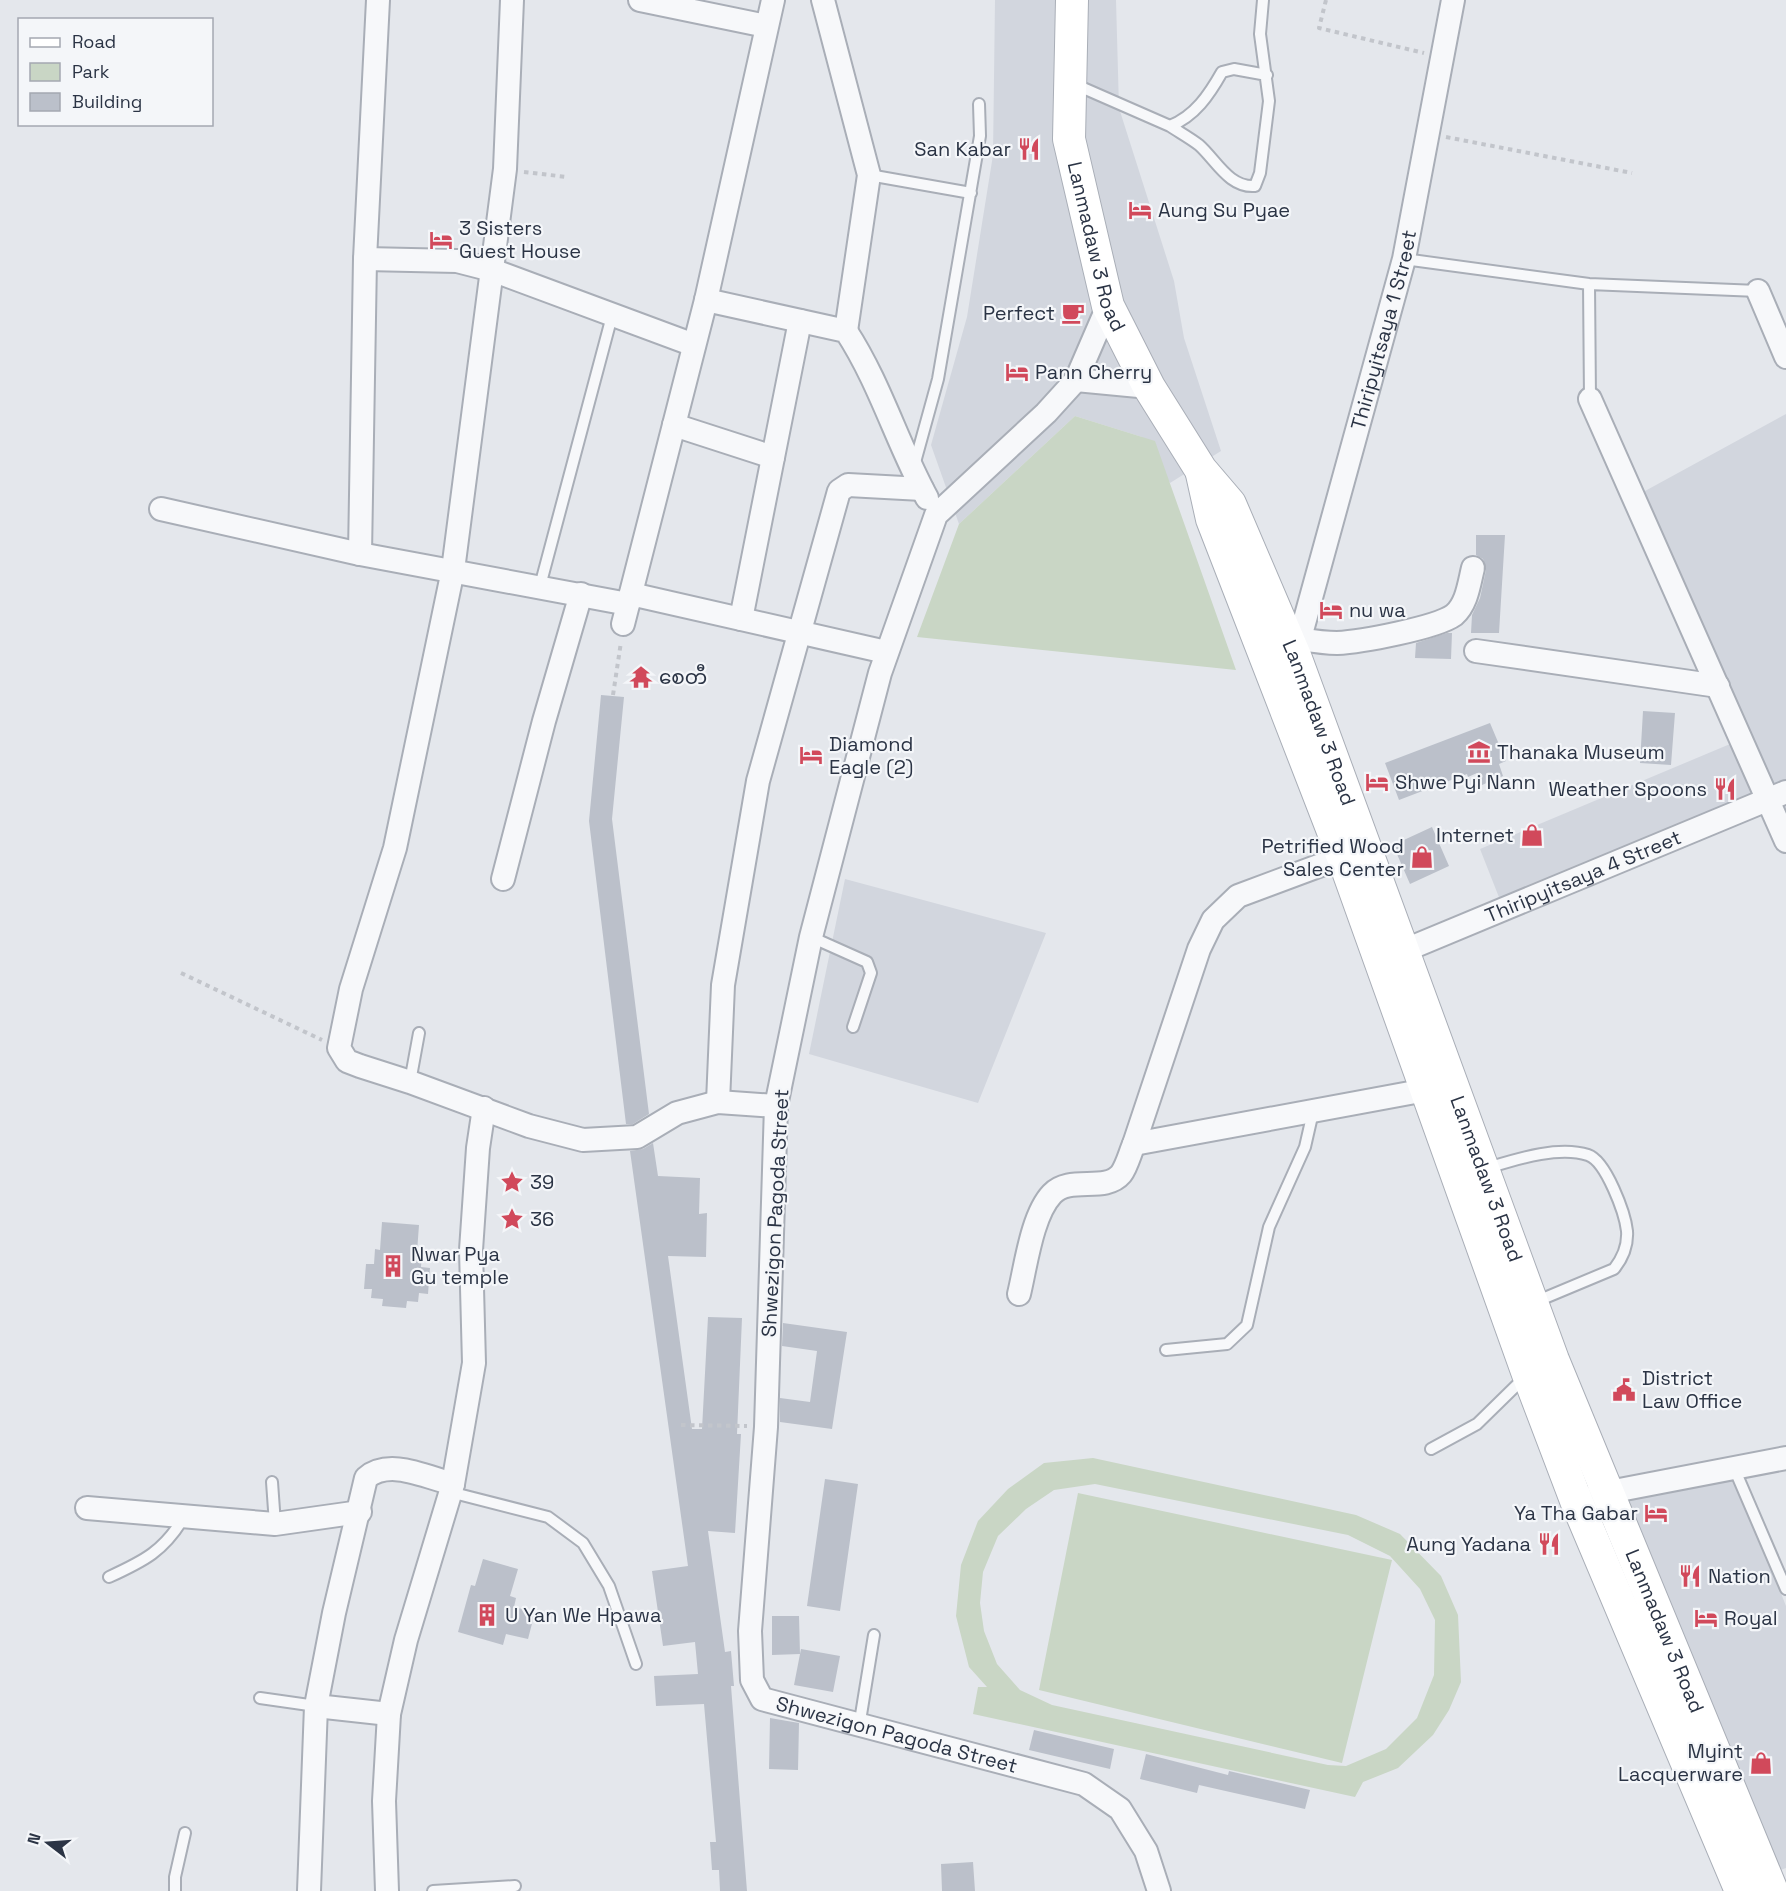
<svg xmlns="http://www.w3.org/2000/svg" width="1786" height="1891" viewBox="0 0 1786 1891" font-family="'Space Grotesk','Noto Sans Myanmar',sans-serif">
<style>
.built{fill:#d2d6de}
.green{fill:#c9d6c5;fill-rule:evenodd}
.building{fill:#bbc0ca}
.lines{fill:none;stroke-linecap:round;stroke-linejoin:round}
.service-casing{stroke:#a9aeb7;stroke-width:14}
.minor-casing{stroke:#a9aeb7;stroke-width:26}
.secondary-casing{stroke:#a9aeb7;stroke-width:34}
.path{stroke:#c2c5cb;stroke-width:4;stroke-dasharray:4.5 4.5;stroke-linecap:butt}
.service{stroke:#f7f8fa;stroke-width:10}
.minor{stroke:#f7f8fa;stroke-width:22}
.secondary{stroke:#fff;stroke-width:32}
.labels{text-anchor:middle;stroke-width:4.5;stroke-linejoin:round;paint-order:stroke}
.poi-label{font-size:20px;fill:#2b3445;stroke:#f4f6f9;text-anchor:start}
.street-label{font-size:20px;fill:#2b3445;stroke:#f4f6f9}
</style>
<rect width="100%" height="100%" fill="#e4e7ec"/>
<path class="built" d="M995,0H1116L1119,108L1174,281L1184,338L1221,451L1170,483L1142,437L1075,416L959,524L931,445L967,317L993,155Z
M1786,414V841L1769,800L1504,910L1480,849L1742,739L1634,497Z
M845,879L1046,933L978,1103L809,1054Z
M1736,1480L1786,1606V1868L1772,1873L1612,1495Z"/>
<path class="green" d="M1075,416L1155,441L1236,670L917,637L959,524Z
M1093,1458L1356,1515L1400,1534L1441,1576L1458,1615L1461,1682L1449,1710L1433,1735L1398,1768L1363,1782L1355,1797L973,1714L978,1687H987L969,1667L956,1616L961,1565L978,1521L1008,1489L1044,1463ZM1095,1484L1348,1535L1390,1556L1420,1589L1435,1620L1434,1675L1417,1718L1386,1749L1346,1766L1328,1765L1052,1705L1020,1690L997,1664L984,1631L980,1603L983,1572L998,1536L1026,1509L1054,1490Z
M1078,1493L1392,1560L1342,1763L1039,1690Z"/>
<path class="building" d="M1476,535H1505L1499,633H1471L1472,615L1480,598L1486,570L1483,559L1476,555Z
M1447,633H1452L1451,659L1415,658L1416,643Z
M601,695L624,697L612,819L649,1114L633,1124H626L589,821Z
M1643,711L1675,713L1671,765L1640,763Z
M1490,723L1506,761L1499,764L1503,776L1482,785L1477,773L1468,777L1467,774L1399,800L1385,763Z
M1432,827L1449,866L1410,884L1393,845Z
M653,1143L658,1176L700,1178L699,1214L707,1213L706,1257L668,1256L692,1429H702L708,1317L742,1318L737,1434H741L735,1533L708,1531L725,1652L731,1651L734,1686H731L747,1891H720L719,1870H712L710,1842H716L704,1704L656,1706L654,1676L698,1674L695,1642L663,1646L652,1571L688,1566L630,1151L643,1149Z
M382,1222L419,1225L417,1252L422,1253L421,1267L430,1268L428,1294L419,1293L418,1302L407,1301L406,1308L382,1306L383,1299L371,1298L372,1289H364L366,1264H374L375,1249L380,1250Z
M783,1323L847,1332L832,1429L780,1422V1398L810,1402L817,1351L782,1346Z
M825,1479L858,1484L840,1611L807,1606Z
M483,1559L518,1569L510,1596L516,1598L514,1607L535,1612L528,1639L506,1634L503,1645L458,1632L471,1585L475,1586Z
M772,1616H799L800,1654L801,1649L840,1656L833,1692L794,1685L800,1654L772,1655Z
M770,1718L799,1723L798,1770L769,1769Z
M1034,1730L1114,1749L1110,1769L1029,1750Z
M1146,1754L1228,1775L1229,1771L1310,1790L1305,1809L1199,1785L1197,1793L1140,1779Z
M973,1862L975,1891H942L941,1864Z"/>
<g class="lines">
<g class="service-casing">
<path id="service" d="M1074,84L1170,126C1195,116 1209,95 1222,72L1234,69L1267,75
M1170,126C1179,132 1190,138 1199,145C1216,160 1229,188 1255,186L1260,173L1269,101L1260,34L1263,0
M869,175L971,193
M1404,259L1589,284L1758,291
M1589,284L1590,399
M914,466L938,379L980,136L979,104
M540,586L612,316
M811,937L867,962L871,973L853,1027
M410,1082L419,1033
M1484,1169C1514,1160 1558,1145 1588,1155C1606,1161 1625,1213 1627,1231C1628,1245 1622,1259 1614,1269L1535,1302
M1166,1350L1227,1344L1247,1325L1269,1227L1305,1147L1313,1112
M1431,1449L1477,1424L1524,1378
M1734,1468L1786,1589
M272,1482L275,1524
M450,1492L548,1517L583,1543L609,1586L636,1664
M109,1577C144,1561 164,1551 184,1517
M260,1698L316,1706
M859,1727L874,1635
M175,1891V1877L185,1833
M433,1891L515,1886"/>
</g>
<g class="minor-casing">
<g id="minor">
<path d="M512,0L505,169L453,570L395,848L351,989L339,1048L347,1061L360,1066L410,1082L529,1126L583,1140L637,1137L677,1113L718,1102L776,1106"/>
<path d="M640,0L766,26"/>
<path d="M823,0L869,175L846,331"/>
<path d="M365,259L457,261L492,270L694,345"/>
<path d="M1758,291L1786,357"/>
<path d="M706,300L846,331C880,383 897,443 927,498"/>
<path id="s1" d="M1108,306L1076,380L1046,413L936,515L880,673L811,937L776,1106L766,1427L750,1631L752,1680L762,1699L1084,1784L1120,1809L1146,1851L1159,1891"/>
<path d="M1076,380L1149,387"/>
<path d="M1590,399L1786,841"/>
<path d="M674,425L773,457"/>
<path d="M161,509L360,554L628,604"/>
<path d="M360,554L365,259L378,0"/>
<path d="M631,594L886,652"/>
<path d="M741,619L800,321"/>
<path d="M623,624L706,300L773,0"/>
<path d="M1300,639C1312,641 1325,643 1337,643C1360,642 1436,628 1454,615C1467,604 1469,584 1473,568"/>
<path d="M1476,651L1718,686"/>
<path id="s2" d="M1295,656L1404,259L1453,0"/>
<path d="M503,879L544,721L581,594"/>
<path id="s3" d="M1391,956L1786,792"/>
<path d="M718,1102L723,985L758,781L839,491L848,485L922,489"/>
<path d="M1134,1144L1426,1090"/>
<path d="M1019,1294C1026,1265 1032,1215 1052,1194C1070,1175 1105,1193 1121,1174C1127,1166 1130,1153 1134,1144L1199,949L1213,920L1238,896L1356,852"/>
<path d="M1577,1503L1609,1492L1786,1458"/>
<path d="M87,1508L275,1524L360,1512"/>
<path d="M316,1706L389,1714"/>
<path d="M309,1891L316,1706L334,1613L366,1478C389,1458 426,1477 453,1484"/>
<path d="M387,1891L384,1801L389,1714L406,1640L453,1484L474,1363L471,1250L478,1148L484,1108"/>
</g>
</g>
<g class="secondary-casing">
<g id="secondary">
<path id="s4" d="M1072,0L1069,139L1108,306L1149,387L1201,470L1230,504L1295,656L1553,1360L1772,1891"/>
<path d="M1202,474L1212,519L1343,857L1528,1374L1577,1503L1741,1891"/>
</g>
</g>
<path class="path" d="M1326,0L1319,28L1424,53
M1446,137L1632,173
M524,172L567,177
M613,695L621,642
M181,973L322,1040
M681,1425L747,1426"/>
<use href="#service" class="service"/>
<use href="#minor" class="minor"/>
<use href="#secondary" class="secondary"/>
</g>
<defs>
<g id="restaurant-bare" transform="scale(1.8)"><path d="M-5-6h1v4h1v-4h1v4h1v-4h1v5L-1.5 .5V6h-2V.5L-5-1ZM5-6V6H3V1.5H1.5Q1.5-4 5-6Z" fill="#d1495b" stroke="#f4f6f9" stroke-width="2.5" paint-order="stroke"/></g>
<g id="hotel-bare" transform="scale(1.8)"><path d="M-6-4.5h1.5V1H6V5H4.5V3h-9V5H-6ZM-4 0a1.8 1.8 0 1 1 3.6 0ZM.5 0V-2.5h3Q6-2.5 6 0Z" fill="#d1495b" stroke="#f4f6f9" stroke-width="2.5" paint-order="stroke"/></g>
<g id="cafe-bare" transform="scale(1.8)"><path d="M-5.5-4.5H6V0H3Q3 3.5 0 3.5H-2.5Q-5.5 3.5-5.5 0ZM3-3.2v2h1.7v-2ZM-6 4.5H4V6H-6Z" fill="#d1495b" stroke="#f4f6f9" stroke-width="2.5" paint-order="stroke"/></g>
<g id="temple-bare" transform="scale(1.8)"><path d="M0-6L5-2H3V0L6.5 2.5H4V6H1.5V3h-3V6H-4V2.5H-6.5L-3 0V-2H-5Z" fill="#d1495b" stroke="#f4f6f9" stroke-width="2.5" paint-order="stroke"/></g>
<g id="museum-bare" transform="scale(1.8)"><path d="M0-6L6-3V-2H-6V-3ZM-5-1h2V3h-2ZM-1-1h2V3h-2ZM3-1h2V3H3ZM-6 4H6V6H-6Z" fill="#d1495b" stroke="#f4f6f9" stroke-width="2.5" paint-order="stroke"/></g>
<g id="shop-bare" transform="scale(1.8)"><path d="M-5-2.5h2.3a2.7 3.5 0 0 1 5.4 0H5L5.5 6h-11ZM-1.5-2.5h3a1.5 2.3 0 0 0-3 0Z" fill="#d1495b" stroke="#f4f6f9" stroke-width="2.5" paint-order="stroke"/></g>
<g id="sight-bare" transform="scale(1.8)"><path d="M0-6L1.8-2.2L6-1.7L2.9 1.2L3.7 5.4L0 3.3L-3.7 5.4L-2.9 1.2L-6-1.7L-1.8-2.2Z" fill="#d1495b" stroke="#f4f6f9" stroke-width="2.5" paint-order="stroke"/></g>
<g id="building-bare" transform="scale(1.8)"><path d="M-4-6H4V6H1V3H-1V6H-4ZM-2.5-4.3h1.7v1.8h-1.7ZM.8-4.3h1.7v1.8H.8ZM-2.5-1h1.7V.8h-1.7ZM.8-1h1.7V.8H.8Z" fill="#d1495b" stroke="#f4f6f9" stroke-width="2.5" paint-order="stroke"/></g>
<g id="civic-bare" transform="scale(1.8)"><path d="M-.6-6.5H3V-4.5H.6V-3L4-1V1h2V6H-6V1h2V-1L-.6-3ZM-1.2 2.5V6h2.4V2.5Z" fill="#d1495b" stroke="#f4f6f9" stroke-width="2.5" paint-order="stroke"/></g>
</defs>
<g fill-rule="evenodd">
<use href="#restaurant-bare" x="1029" y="149"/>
<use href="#hotel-bare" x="1140" y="210"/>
<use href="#hotel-bare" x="441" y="240"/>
<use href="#cafe-bare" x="1073" y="313"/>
<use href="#hotel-bare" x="1017" y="372"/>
<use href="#hotel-bare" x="1331" y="610"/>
<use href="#temple-bare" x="641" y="677"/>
<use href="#museum-bare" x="1479" y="752"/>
<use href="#hotel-bare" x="811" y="755"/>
<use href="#hotel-bare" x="1377" y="782"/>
<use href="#restaurant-bare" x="1725" y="789"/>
<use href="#shop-bare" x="1532" y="835"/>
<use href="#shop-bare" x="1422" y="857"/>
<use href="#sight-bare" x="512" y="1182"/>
<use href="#sight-bare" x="512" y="1219"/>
<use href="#building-bare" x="393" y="1266"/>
<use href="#civic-bare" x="1624" y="1390"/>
<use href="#hotel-bare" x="1656" y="1513"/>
<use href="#restaurant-bare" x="1549" y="1544"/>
<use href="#restaurant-bare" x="1690" y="1576"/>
<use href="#building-bare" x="487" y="1615"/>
<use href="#hotel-bare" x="1706" y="1618"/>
<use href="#shop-bare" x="1761" y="1763"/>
</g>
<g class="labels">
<g class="poi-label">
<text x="1011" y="156" text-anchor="end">San Kabar</text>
<text x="1158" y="217">Aung Su Pyae</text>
<text x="459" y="235">3 Sisters<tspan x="459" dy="23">Guest House</tspan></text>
<text x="1055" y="320" text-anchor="end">Perfect</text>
<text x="1035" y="379">Pann Cherry</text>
<text x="1349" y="617">nu wa</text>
<text x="659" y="684">စေတီ</text>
<text x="829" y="751">Diamond<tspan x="829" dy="23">Eagle (2)</tspan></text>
<text x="1497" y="759">Thanaka Museum</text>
<text x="1395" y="789">Shwe Pyi Nann</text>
<text x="1707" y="796" text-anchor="end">Weather Spoons</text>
<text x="1514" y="842" text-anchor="end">Internet</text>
<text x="1404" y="853" text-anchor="end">Petrified Wood<tspan x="1404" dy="23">Sales Center</tspan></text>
<text x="530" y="1189">39</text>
<text x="530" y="1226">36</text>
<text x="411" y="1261">Nwar Pya<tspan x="411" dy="23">Gu temple</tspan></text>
<text x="1642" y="1385">District<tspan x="1642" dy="23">Law Office</tspan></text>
<text x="1638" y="1520" text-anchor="end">Ya Tha Gabar</text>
<text x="1531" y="1551" text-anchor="end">Aung Yadana</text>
<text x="1708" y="1583">Nation</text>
<text x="505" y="1622">U Yan We Hpawa</text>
<text x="1724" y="1625">Royal</text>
<text x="1743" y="1758" text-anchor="end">Myint<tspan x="1743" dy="23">Lacquerware</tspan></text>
</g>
<g class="street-label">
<text dy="7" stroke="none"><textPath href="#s4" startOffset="250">Lanmadaw 3 Road</textPath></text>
<text dy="7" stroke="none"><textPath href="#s2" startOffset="338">Thiripyitsaya 1 Street</textPath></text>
<text dy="7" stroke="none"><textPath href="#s4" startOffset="780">Lanmadaw 3 Road</textPath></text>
<text dy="7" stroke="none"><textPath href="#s3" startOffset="208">Thiripyitsaya 4 Street</textPath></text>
<text dy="7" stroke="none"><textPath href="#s4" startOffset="1266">Lanmadaw 3 Road</textPath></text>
<text transform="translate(775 1213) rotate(-87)" y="7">Shwezigon Pagoda Street</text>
<text dy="7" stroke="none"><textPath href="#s4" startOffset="1752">Lanmadaw 3 Road</textPath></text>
<text dy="7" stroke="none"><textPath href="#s1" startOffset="1624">Shwezigon Pagoda Street</textPath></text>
</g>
</g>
<rect x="18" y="18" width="195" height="108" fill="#f4f6f9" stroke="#a4a8b1" stroke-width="1.5"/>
<rect x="30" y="38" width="30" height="9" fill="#ffffff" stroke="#a4a8b1" stroke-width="1.5"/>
<text x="72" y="48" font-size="18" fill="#2b3445">Road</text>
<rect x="30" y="63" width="30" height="18" fill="#c9d6c5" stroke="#a4a8b1" stroke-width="1.5"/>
<text x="72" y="78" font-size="18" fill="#2b3445">Park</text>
<rect x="30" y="93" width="30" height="18" fill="#bbc0ca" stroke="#a4a8b1" stroke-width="1.5"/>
<text x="72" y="108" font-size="18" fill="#2b3445">Building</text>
<g transform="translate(48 1843) rotate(287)" stroke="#f4f6f9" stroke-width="4.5" paint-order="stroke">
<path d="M0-4.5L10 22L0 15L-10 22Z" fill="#2b3445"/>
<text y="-9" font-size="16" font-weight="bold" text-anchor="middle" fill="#2b3445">N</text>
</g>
</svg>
